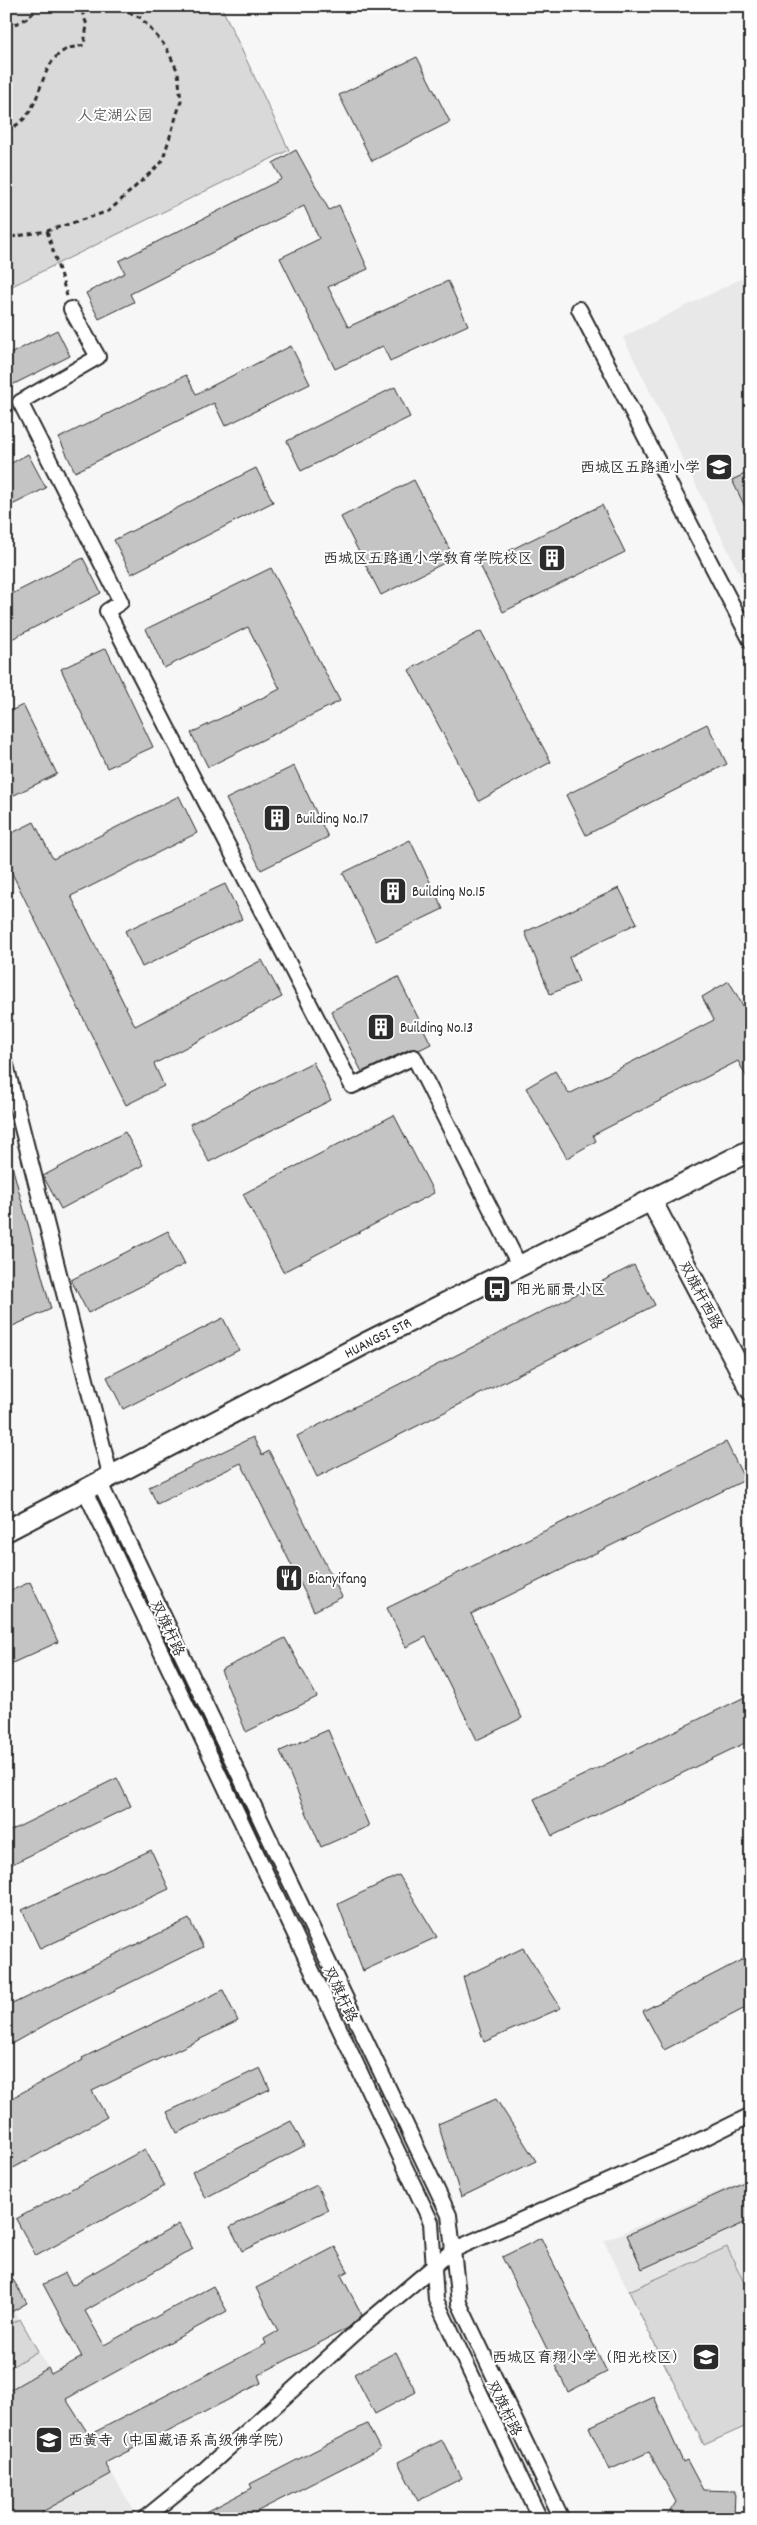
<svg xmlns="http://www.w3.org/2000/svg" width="757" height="2525" viewBox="0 0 757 2525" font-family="Dekko,'LXGW WenKai TC',sans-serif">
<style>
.built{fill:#e8e8e8}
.green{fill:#d9d9d9;stroke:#828282}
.building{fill:#c4c4c4;stroke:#2b2b2b}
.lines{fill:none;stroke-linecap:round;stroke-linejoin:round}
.street-casing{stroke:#2b2b2b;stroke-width:18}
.secondary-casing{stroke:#2b2b2b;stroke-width:24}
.path{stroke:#2b2b2b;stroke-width:3;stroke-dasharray:5 4;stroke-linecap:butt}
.street{stroke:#fff;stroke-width:14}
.secondary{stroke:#fff;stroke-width:20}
.labels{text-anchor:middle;stroke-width:4;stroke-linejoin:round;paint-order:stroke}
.park-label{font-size:15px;fill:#565656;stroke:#fff}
.poi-label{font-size:15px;fill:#2b2b2b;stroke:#fff;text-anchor:start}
.street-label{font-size:15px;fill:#2b2b2b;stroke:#fff}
</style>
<rect width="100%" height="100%" fill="#f7f7f7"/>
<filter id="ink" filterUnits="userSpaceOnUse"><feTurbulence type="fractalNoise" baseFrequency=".02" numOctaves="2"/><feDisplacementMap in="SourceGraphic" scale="10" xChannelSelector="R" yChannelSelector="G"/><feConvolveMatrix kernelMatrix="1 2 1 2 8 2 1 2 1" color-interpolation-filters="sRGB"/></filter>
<g filter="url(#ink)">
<path class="built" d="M751,274V597L623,337Z
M751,2177V2424L704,2445L604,2241Z
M6,2268L27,2303L14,2311L135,2512L131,2519H6Z"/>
<path class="green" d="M6,6H221L289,150L6,289Z
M727,2247L751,2297V2424L704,2445L629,2291Z
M20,2319L38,2351L6,2370V2327Z"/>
<path class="building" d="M417,57L450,122L372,161L339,95Z
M296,150L329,210L339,205L368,269L328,287L348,327L448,281L468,325L390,361L383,346L335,369L280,258L319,239L304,206L130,294L134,302L99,319L86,293L125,273L119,261L282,179L273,163Z
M57,330L70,356L6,388V356Z
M291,346L310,384L225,426L214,403L75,472L59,438L186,375L196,394Z
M395,387L410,417L301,471L287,441Z
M28,454L46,488L6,508V466Z
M256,468L273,502L131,574L114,540Z
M751,471V519L732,480Z
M414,480L454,558L381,595L341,517Z
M602,505L625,552L503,612L480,565Z
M83,558L101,593L6,642V597Z
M271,568L340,701L208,767L191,733L280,689L248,627L164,668L146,629Z
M481,631L551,762L479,801L409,670Z
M106,648L153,747L107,768L61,669Z
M23,705L57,774L6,799V713Z
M707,724L727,764L586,835L566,795Z
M294,766L328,837L261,870L226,799Z
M179,796L197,833L71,896L135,1026L262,960L282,997L154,1064L164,1086L126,1105L6,861V836L34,822L53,859Z
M410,840L443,909L376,941L343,873Z
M225,884L242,919L142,967L125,931Z
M619,888L637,923L569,957L579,982L550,994L525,932Z
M398,977L431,1044L419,1050L410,1049L362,1072L331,1011Z
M729,981L751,1020V1085L738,1061L593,1135L596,1141L567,1158L526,1088L555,1071L569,1094L714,1020L702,997Z
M313,1062L331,1100L209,1162L190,1124Z
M394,1115L434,1193L283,1272L243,1194Z
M125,1132L143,1165L61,1209L43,1176Z
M11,1162L51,1309L6,1329V1163Z
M168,1231L185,1264L88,1313L71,1280Z
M634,1265L655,1305L317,1477L297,1436Z
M223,1318L239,1350L123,1409L107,1377Z
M253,1437L262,1455L269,1451L342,1597L314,1611L241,1463L157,1504L149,1487Z
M726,1442L745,1480L471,1614L522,1718L477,1740L426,1637L406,1647L387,1608Z
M30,1582L58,1642L6,1666V1593Z
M285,1638L317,1697L246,1732L221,1670Z
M751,1694V1740L552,1836L534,1799Z
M328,1730L369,1826L321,1847L280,1751Z
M117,1778L131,1806L6,1867V1833Z
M151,1850L169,1889L40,1949L22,1910Z
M399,1875L437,1937L363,1971L338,1904Z
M189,1919L203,1947L52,2021L6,2047V2007Z
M523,1948L561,2008L484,2042L463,1977Z
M751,1955V2005L664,2050L643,2011Z
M223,1990L238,2021L92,2091L107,2117L6,2172V2101L83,2060L82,2058Z
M260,2068L270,2089L177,2133L167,2112Z
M496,2099L536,2161L461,2197L438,2124Z
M291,2121L304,2146L205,2198L192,2172Z
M145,2149L165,2186L36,2256L16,2219Z
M751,2179V2220L642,2269L627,2235Z
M317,2185L328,2210L242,2251L230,2227Z
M179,2224L193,2249L85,2311L104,2345L213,2286L227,2311L66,2399L89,2435L266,2344L264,2339L278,2331L256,2288L335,2247L348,2271L341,2275L362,2315L348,2328L258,2375L261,2383L105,2463L111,2474L42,2512L45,2519H6V2392L48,2368L51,2374L82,2357L43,2284L65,2273L72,2285Z
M541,2238L607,2372L568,2392L502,2257Z
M6,2268L27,2303L6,2315Z
M396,2352L416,2392L375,2414L354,2374Z
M654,2397L683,2462L687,2460L703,2490L735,2491L734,2519H665L676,2502L649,2452L609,2470L589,2427Z
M367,2424L380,2449L254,2513L257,2519H193L252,2488L250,2484Z
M442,2440L462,2478L418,2501L398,2462Z"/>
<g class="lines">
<g class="street-casing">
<path id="street" d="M71,309L98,357L20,402L121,602L107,611L352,1086L414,1057L519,1265
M579,309L751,641
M6,1065L111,1478
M100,1483L449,2215L459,2303L562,2519
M85,1491L431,2222L436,2300L540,2519
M144,2519L203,2471L363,2326L453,2250L684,2148L751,2115"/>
</g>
<g class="secondary-casing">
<g id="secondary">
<path d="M651,1200L751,1390"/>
<path id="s1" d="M6,1531L368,1342L751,1150"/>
</g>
</g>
<path class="path" d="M6,26C21,23 30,18 39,6
M6,130C44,118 35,70 62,52C68,47 77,47 84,45L87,25L80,6
M47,231L67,296
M11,237L47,231L109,211L162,162L181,101L178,72L166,47L141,18L114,6"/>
<use href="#street" class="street"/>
<use href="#secondary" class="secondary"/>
</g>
</g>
<defs>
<g id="school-square" transform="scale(1.4375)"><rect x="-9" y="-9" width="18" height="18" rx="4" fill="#2b2b2b" stroke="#fff"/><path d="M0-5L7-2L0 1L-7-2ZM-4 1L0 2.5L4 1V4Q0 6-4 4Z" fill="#fff"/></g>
<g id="building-square" transform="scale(1.4375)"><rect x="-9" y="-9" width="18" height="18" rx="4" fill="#2b2b2b" stroke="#fff"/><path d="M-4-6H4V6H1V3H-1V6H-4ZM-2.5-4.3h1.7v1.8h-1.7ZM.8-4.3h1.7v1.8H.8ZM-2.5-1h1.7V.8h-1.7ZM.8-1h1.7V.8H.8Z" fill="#fff"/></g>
<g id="bus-square" transform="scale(1.4375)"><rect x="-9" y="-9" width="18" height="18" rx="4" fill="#2b2b2b" stroke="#fff"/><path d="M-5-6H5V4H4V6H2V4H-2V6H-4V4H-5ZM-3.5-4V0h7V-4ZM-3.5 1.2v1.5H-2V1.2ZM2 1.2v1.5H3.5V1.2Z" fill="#fff"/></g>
<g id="restaurant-square" transform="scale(1.4375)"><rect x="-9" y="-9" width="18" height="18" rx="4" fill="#2b2b2b" stroke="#fff"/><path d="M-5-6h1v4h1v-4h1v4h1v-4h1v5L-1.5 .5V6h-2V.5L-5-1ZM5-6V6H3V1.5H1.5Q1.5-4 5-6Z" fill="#fff"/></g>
<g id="university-square" transform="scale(1.4375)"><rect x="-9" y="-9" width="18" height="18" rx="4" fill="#2b2b2b" stroke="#fff"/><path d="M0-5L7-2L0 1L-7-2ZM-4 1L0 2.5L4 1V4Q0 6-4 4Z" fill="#fff"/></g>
</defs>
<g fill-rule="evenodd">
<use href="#school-square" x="719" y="467"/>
<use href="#building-square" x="552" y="558"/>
<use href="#building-square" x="277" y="818"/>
<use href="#building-square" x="393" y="891"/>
<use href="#building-square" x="381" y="1027"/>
<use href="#bus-square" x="497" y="1289"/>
<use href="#restaurant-square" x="289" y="1578"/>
<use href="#school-square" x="706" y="2357"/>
<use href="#university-square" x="49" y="2440"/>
</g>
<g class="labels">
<g class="park-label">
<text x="115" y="120">人定湖公园</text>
</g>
<g class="poi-label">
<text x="700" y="472" text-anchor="end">西城区五路通小学</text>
<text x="533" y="563" text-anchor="end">西城区五路通小学教育学院校区</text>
<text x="296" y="823">Building No.17</text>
<text x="412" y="896">Building No.15</text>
<text x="400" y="1032">Building No.13</text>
<text x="516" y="1294">阳光丽景小区</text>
<text x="308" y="1583">Bianyifang</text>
<text x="687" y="2362" text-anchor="end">西城区育翔小学（阳光校区）</text>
<text x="68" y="2445">西黃寺（中国藏语系高级佛学院）</text>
</g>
<g class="street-label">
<text transform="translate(701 1295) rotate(62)" y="5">双旗杆西路</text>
<text dy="5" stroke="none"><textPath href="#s1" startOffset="419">HUANGSI STR</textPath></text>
<text transform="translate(168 1628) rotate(65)" y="5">双旗杆路</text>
<text transform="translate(341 1994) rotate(65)" y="5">双旗杆路</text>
<text transform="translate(505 2408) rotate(64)" y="5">双旗杆路</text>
</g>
</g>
<rect width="757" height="2525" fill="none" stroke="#fff" stroke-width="25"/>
<rect x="12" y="12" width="732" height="2500" fill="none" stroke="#2b2b2b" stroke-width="2" filter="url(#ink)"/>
</svg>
